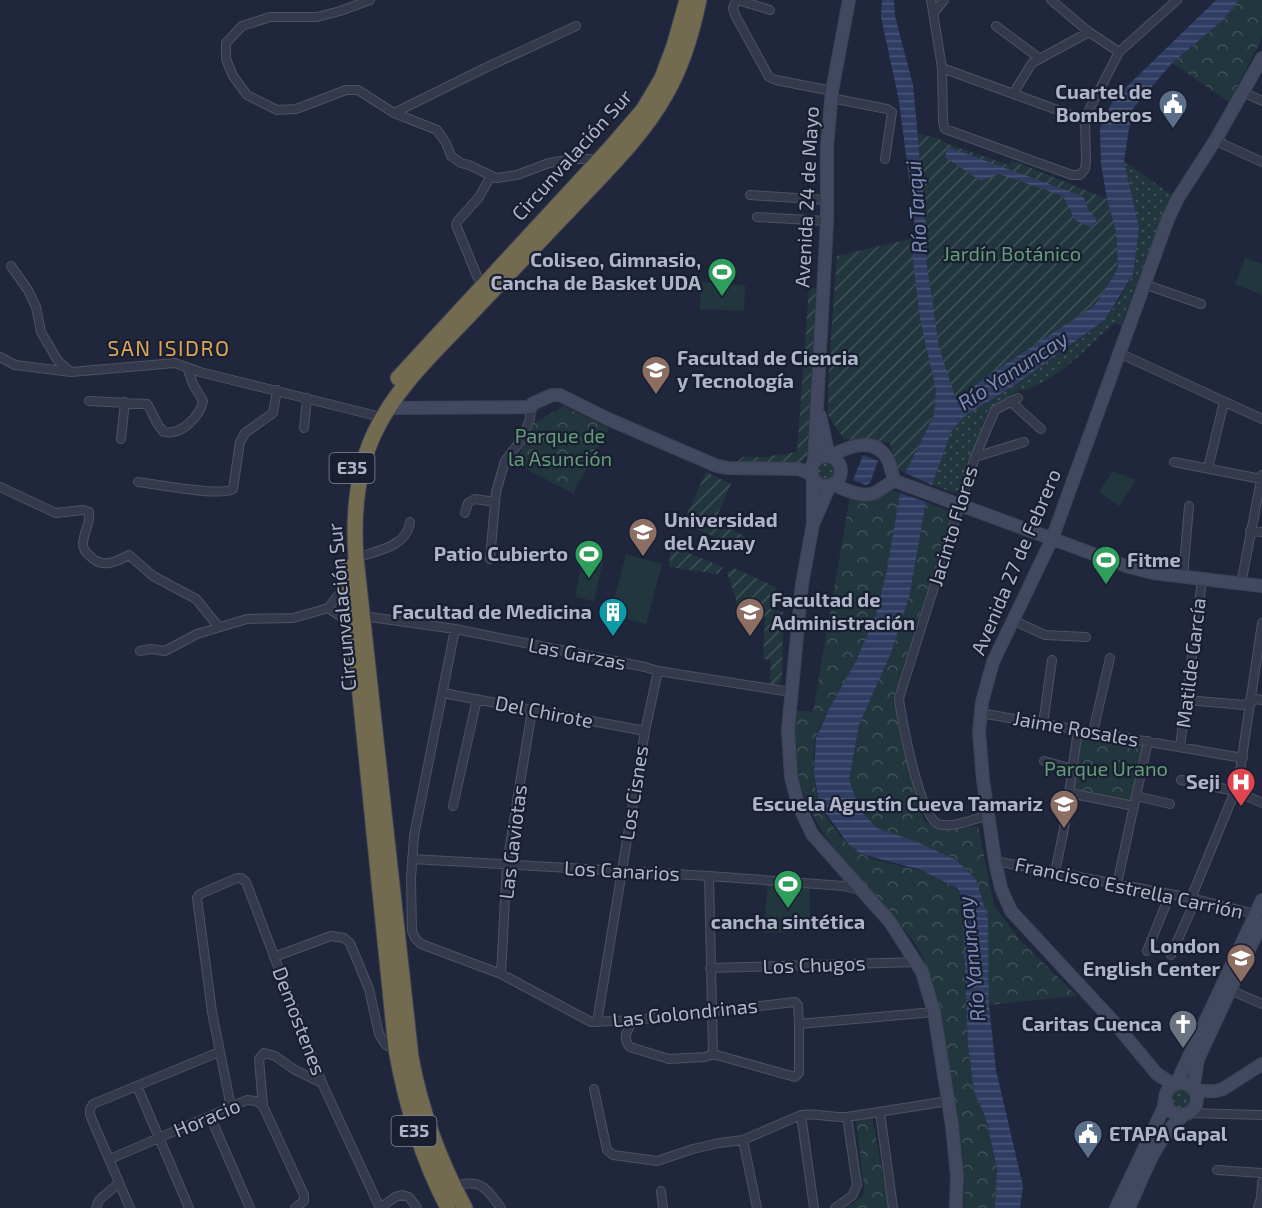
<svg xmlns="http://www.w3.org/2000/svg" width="1262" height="1208" viewBox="0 0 1262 1208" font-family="'Exo 2',sans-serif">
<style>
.grass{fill:url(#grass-dots)}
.park{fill:url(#park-crowns)}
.garden{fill:url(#garden-furrows)}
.pitch{fill:#22363d}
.water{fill:url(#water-rules)}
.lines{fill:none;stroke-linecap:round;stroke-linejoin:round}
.street-casing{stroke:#4c5264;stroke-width:10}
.secondary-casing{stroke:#3d4355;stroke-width:14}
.highway-casing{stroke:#3c4254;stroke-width:17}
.street{stroke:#343a4c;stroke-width:8}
.secondary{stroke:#414860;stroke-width:12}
.highway{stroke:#736b50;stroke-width:15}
.labels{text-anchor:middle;stroke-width:4.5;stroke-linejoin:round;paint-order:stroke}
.shield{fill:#191f31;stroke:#82889b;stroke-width:1.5}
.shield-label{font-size:18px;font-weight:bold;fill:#afb5c8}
.poi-label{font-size:20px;font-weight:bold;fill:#afb5c8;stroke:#191f31;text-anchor:end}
.street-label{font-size:20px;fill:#afb5c8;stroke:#191f31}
.park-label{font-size:20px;fill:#639c79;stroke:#191f31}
.water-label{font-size:21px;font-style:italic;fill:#7b8bb8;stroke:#191f31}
.neighbourhood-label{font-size:21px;letter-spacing:1.5px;fill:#dea554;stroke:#191f31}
</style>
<defs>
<pattern id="grass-dots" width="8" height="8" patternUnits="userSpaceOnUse" patternTransform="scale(1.5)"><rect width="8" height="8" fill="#22363d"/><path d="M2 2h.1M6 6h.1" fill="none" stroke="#405158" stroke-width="1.8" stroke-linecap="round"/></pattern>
<pattern id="park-crowns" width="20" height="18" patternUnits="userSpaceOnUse" patternTransform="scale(1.5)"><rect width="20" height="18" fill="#22363d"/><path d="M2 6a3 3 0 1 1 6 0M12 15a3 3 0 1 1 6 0" fill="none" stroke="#405158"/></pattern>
<pattern id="garden-furrows" width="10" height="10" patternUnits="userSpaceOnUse" patternTransform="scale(1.5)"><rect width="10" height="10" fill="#22363d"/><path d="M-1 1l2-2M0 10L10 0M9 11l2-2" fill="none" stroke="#405158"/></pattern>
<pattern id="water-rules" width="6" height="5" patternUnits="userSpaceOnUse" patternTransform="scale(1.5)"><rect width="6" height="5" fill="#303d63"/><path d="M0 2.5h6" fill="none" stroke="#4b5778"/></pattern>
</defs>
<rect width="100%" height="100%" fill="#20273c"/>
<path class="grass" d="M1124,161L1173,196L1161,219L1121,325L1114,323C1087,348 1059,379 1023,391L1021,389L988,410L959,490L955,493L932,485L952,430L965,416L1018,383L1105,321L1126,288L1133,274L1139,228Z
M815 470a10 10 0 1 1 20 0a10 10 0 1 1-20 0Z
M1168 1099a13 13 0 1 1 26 0a13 13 0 1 1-26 0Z"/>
<path class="park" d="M1239,0H1262V38L1229,102L1172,63L1223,20Z
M563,406L609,428L573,493L526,469L519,455L533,424Z
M892,490L900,493C893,534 889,579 875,618C866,644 852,668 839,692C831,706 821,721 816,737C812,752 813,790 820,805C826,818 838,835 849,845C876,872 940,861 962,897L968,1045L974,1091L986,1119L997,1169L995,1208H964C967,1168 959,1129 952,1090C945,1041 942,989 916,945C906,929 890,914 877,900C839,856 802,817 795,756C793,741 795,725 795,710L813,712L850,496L875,498Z
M926,502L952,512L893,699L924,821L943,831L978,826L994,906L1021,941L1077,996L989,1005L988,919L976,879L956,860L915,841L877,828L860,810L849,780L859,725L891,653L909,598Z
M1082,734L1143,747L1131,803L1070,790Z
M872,1117L889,1208H845L863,1197L864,1187L856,1119Z"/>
<path class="garden" d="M918,134L940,139L945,143L1009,165L1011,160L1107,199L1116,231L1118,269L1094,306L987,376L934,414L905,473L896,468L890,443L844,439L828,415L829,364L837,256L927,235Z
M809,288H816L807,456L799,465L737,462L743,457H765L797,452Z
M706,472L731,484L715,520L747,538L742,552L708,534L683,523Z
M671,546L723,567L718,574L669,567Z
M734,568L776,587L772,596L771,609L783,612L782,678C779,684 777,685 770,685L771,660L763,659L765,618L737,616L736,599L727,572Z"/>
<path class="pitch" d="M1245,258L1262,264V295L1235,284Z
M701,282L745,285L744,311L700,309Z
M1113,471L1136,480L1119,506L1099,492Z
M626,554L662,564L646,624L610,615Z
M583,558L603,562L594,601L575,597Z
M768,883L810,887V931L763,933Z"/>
<path class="water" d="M882,0H894L895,16L913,85L927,235L926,259L939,347L956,400L987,376L1094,306L1111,280L1118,268L1116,231L1107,199L1101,164L1100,128L1113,100L1216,0H1239L1223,20L1172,63L1132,110L1124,161L1139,228L1133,274L1105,320L1018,383L965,416L952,430L932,485L905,473L934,415L936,391L920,318L912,252L915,241L914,217L899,101L881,17Z
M948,147L1079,195L1084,198L1088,210L1097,219L1092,228L1075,220L1063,196L999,174L981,181L945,157Z
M863,455L878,461L870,483L866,485L853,480Z
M900,493L926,502L909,598L891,653L859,725L849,780L860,810L877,828L915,841L956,860L976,879L988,919L989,1005L996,1070L1023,1186L1020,1208H995L997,1169L986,1119L974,1091L968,1045L962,897L957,888L921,870L861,854L849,845L819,804L814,773L816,738L829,709L855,663L875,618L887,570Z"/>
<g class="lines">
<g class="street-casing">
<path id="street" d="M370,0L340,11L317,17H270L242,26L226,43V59L233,76L247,95L277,110L296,109L346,90H358L394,113L437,130L446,143L451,156L461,163L469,165L496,178L517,175L549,163L573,159H599
M736,0L733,8L735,15L769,77L776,80L832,91
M738,0L770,10
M931,0L942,68L943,122L945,129L1072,175H1080L1085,169L1086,161L1085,120L1087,114L1119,52L1177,0
M1051,0L1089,32L1119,52
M935,11L944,0
M996,26L1039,58
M942,68L1085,120
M1243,92L1262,101
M1013,94L1032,63L1089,32
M831,98L887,109L892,112L885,159
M394,113L485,68L576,26
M1216,139L1225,145L1262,162
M750,195L827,200
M757,217L827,221
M11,266L28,290L36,307L41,332L58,361L71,372
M1144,284L1201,304
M483,285L477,276L456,225L457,222L479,197L491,176
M1119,353L1262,419
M0,357L15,365L71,372L175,363L200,372L373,415
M89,401L147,404C154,414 155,424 164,432C181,436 200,416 203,401L193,384L187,367
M1010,401L1041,429
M304,428L307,398
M121,439L125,402
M975,457L1024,442
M1174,462L1261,479
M1208,468L1224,402
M138,482C156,484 220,497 233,489L240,442L245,433L273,413L277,390
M0,487L56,513L83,510L89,512C91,523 83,533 83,544C83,549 86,553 90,556C102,569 116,562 129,555L153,576L196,599L218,626
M465,513L468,503L475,499L495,502
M1250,531L1262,532
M356,558C376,551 407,547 410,522
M490,559L496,492L505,461L522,439L530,419L531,407
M1183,577L1189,506
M1241,584L1262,475
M328,608L352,624
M363,616L455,629L645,667L658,671L791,692
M1012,620L1045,635L1086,637
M455,629L414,836L411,879L412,931L415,938L421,944L501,974L591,1022L634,1020L795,1002L798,1005L799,1024L934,1012
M140,651L151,649L165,651L197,634L247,619L293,618L318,611L328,608L348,583
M443,693L645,731
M1186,700L1244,705L1257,699L1262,700
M980,713L1243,758
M1043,724L1052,660
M1093,732L1110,658
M1180,747L1202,580
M1044,761L1072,769
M1181,780L1235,791L1262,803
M1069,793L1134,806
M1136,796L1170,804
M453,806L477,699
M988,816C974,818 953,829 938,824C920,817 901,718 899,698L975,457L995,410L1018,398
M412,859L709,876L844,886L860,890
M995,861L1191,898L1259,915
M1055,872L1064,829L1078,730
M709,876L713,1054
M1117,884L1148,741
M1191,898L1238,784L1262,623
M1147,951L1170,894
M1171,955L1196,899
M274,957L331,936L344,938L350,943L369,989L379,1034L386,1045L396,1049
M710,968L917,962
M501,974L507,863L532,710
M1230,990L1262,1004
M634,1020C628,1029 621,1038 630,1047L669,1059L705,1057L713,1054L795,1077L799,1073V1024
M597,1022L645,731L658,671
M137,1086L189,1208
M594,1089L607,1150L613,1155L657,1161L693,1149L719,1143L743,1140L801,1115C816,1113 832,1118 847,1117L948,1101
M263,1106L259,1059L264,1053L275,1056L295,1070L322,1083
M231,1107L212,1012L197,898L200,894L237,878H241L246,882L322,1083L380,1208L395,1197L402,1195L409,1197L417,1208
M880,1112L893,1208
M1188,1113L1262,1115
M801,1115L814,1208
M210,1116L250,1208
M743,1140L757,1208
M110,1159L247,1100L256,1101L263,1106L304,1195V1201L295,1208
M1217,1170L1262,1173
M453,1186C482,1179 484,1186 501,1208
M661,1191L663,1208
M96,1208L99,1200L119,1183
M130,1208L90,1115V1109L93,1104L219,1052
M835,1208L852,1196L857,1185L847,1117
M1258,1208L1261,1198L1262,1182"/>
</g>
<g class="secondary-casing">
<path id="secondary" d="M388,408L531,407L532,404L552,395H560L608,419L717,466L728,468L799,469L812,475
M820,416L829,456
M831,456C850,445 877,436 889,462C891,468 892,475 895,481
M811 471a15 15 0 1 1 30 0a15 15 0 1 1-30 0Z
M814,461L827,221V146L832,91L849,0
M813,479V524L802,584L788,730L791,777L798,804L812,834L890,922L922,972L934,1012L952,1126L957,1176L956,1208
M832,484C844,489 861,498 874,493C882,490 887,483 895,481L1126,566L1153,573L1262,586
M815,520L830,485
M1165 1099a16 16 0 1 1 32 0a16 16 0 1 1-32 0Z
M1176,1084L1262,900
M1174,1085L1157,1074L1112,1020L1011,911L1001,888L995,861L983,780L979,732L982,702L993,662L1052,539L1168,219L1178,198L1216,139L1262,58
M1193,1089L1198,1059L1262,922
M1195,1091H1216L1223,1089L1262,1064
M1116,1208L1163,1109L1165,1100
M1129,1208C1144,1175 1156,1137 1185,1114"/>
</g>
<g class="highway-casing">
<path id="highway" d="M398,378L612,146L643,110L662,78L674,46L687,0
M347,567L396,1049C406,1106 421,1157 448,1208
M465,1208C439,1160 421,1111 411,1057L356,558C353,516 356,473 374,434C394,391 429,357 461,324C500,283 538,243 577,202C609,168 643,135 666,94C683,65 692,33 699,0"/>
</g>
<use href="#street" class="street"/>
<use href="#secondary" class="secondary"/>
<use href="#highway" class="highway"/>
</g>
<defs>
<g id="civic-pin" transform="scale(1.5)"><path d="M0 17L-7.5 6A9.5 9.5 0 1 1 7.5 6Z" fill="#5c6f8a" stroke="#191f31"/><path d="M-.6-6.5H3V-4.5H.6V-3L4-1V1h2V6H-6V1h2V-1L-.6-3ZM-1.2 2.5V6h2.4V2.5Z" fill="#fff"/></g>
<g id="stadium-pin" transform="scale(1.5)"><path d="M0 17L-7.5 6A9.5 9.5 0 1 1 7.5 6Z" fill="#2e9e5b" stroke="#191f31"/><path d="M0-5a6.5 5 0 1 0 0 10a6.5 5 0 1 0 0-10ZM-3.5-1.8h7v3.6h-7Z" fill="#fff"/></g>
<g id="university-pin" transform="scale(1.5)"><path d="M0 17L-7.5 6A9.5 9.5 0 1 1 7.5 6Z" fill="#8d6e63" stroke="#191f31"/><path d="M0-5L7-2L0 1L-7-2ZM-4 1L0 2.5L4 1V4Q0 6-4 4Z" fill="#fff"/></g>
<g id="building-pin" transform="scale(1.5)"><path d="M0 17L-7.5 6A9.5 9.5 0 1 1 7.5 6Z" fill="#0f9aa8" stroke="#191f31"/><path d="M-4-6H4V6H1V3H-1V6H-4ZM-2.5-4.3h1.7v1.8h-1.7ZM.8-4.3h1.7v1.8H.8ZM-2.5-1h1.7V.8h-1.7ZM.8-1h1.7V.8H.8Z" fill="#fff"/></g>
<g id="hospital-pin" transform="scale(1.5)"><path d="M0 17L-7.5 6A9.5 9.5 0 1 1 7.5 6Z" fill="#e0444e" stroke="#191f31"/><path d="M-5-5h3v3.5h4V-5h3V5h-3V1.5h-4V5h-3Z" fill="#fff"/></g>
<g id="school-pin" transform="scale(1.5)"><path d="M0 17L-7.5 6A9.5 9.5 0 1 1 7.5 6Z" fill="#8d6e63" stroke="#191f31"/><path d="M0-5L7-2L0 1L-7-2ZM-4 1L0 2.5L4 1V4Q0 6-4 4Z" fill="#fff"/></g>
<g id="church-pin" transform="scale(1.5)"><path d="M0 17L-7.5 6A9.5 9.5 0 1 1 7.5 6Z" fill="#6b7280" stroke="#191f31"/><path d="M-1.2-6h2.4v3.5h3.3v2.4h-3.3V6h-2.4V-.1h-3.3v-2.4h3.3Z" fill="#fff"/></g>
</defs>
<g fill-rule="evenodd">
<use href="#civic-pin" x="1173" y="104"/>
<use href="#stadium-pin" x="722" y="272"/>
<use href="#university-pin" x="656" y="370"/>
<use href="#university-pin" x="643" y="532"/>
<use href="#stadium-pin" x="589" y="554"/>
<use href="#stadium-pin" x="1106" y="560"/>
<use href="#building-pin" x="613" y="612"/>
<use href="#university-pin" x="750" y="612"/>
<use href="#hospital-pin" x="1241" y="782"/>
<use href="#school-pin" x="1064" y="804"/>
<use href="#stadium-pin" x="788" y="884"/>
<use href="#school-pin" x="1241" y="958"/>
<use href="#church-pin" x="1183" y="1024"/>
<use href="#civic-pin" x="1088" y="1134"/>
</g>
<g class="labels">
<g class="shield">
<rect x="329.5" y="453" width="45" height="30" rx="4.5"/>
<rect x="391.5" y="1116" width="45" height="30" rx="4.5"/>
</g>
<g class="shield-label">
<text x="352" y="474">E35</text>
<text x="414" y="1137">E35</text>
</g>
<g class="poi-label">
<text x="1152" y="99">Cuartel de<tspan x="1152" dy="23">Bomberos</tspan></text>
<text x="701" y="267">Coliseo, Gimnasio,<tspan x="701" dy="23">Cancha de Basket UDA</tspan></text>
<text x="677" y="365" text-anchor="start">Facultad de Ciencia<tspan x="677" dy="23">y Tecnología</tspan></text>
<text x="664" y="527" text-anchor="start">Universidad<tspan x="664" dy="23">del Azuay</tspan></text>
<text x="568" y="561">Patio Cubierto</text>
<text x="1127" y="567" text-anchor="start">Fitme</text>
<text x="771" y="607" text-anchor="start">Facultad de<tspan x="771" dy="23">Administración</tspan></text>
<text x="592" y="619">Facultad de Medicina</text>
<text x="1220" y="789">Seji</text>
<text x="1043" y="811">Escuela Agustín Cueva Tamariz</text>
<text x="788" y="929" text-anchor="middle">cancha sintética</text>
<text x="1220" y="953">London<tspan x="1220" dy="23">English Center</tspan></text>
<text x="1162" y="1031">Caritas Cuenca</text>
<text x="1109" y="1141" text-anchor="start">ETAPA Gapal</text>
</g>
<g class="street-label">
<text transform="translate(572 155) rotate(-48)" y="7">Circunvalación Sur</text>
<text transform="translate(807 197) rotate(-87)" y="7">Avenida 24 de Mayo</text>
<text transform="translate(953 526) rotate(-73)" y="7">Jacinto Flores</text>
<text transform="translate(1016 562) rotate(-67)" y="7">Avenida 27 de Febrero</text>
<text transform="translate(342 607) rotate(-95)" y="7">Circunvalación Sur</text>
<text transform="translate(577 654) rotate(11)" y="7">Las Garzas</text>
<text transform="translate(1191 663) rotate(-83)" y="7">Matilde García</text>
<text transform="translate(544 712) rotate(11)" y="7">Del Chirote</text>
<text transform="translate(1076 729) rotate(10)" y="7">Jaime Rosales</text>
<text transform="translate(634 793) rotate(-81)" y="7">Los Cisnes</text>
<text transform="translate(513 842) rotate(-83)" y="7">Las Gaviotas</text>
<text transform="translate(622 871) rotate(3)" y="7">Los Canarios</text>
<text transform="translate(1129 888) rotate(12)" y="7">Francisco Estrella Carrión</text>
<text transform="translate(814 965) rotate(-2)" y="7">Los Chugos</text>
<text transform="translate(685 1013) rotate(-6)" y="7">Las Golondrinas</text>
<text transform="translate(299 1021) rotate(69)" y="7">Demostenes</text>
<text transform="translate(207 1118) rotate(-23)" y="7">Horacio</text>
</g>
<g class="park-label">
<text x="1012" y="261">Jardín Botánico</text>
<text x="560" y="443">Parque de<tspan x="560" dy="23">la Asunción</tspan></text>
<text x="1106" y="776">Parque Urano</text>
</g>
<g class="water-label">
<text transform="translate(917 207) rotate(-94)" y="7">Río Tarqui</text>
<text transform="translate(1013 371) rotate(-33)" y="7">Río Yanuncay</text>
<text transform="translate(972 959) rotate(-96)" y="7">Río Yanuncay</text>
</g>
<g class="neighbourhood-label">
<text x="169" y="356">SAN ISIDRO</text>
</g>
</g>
</svg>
